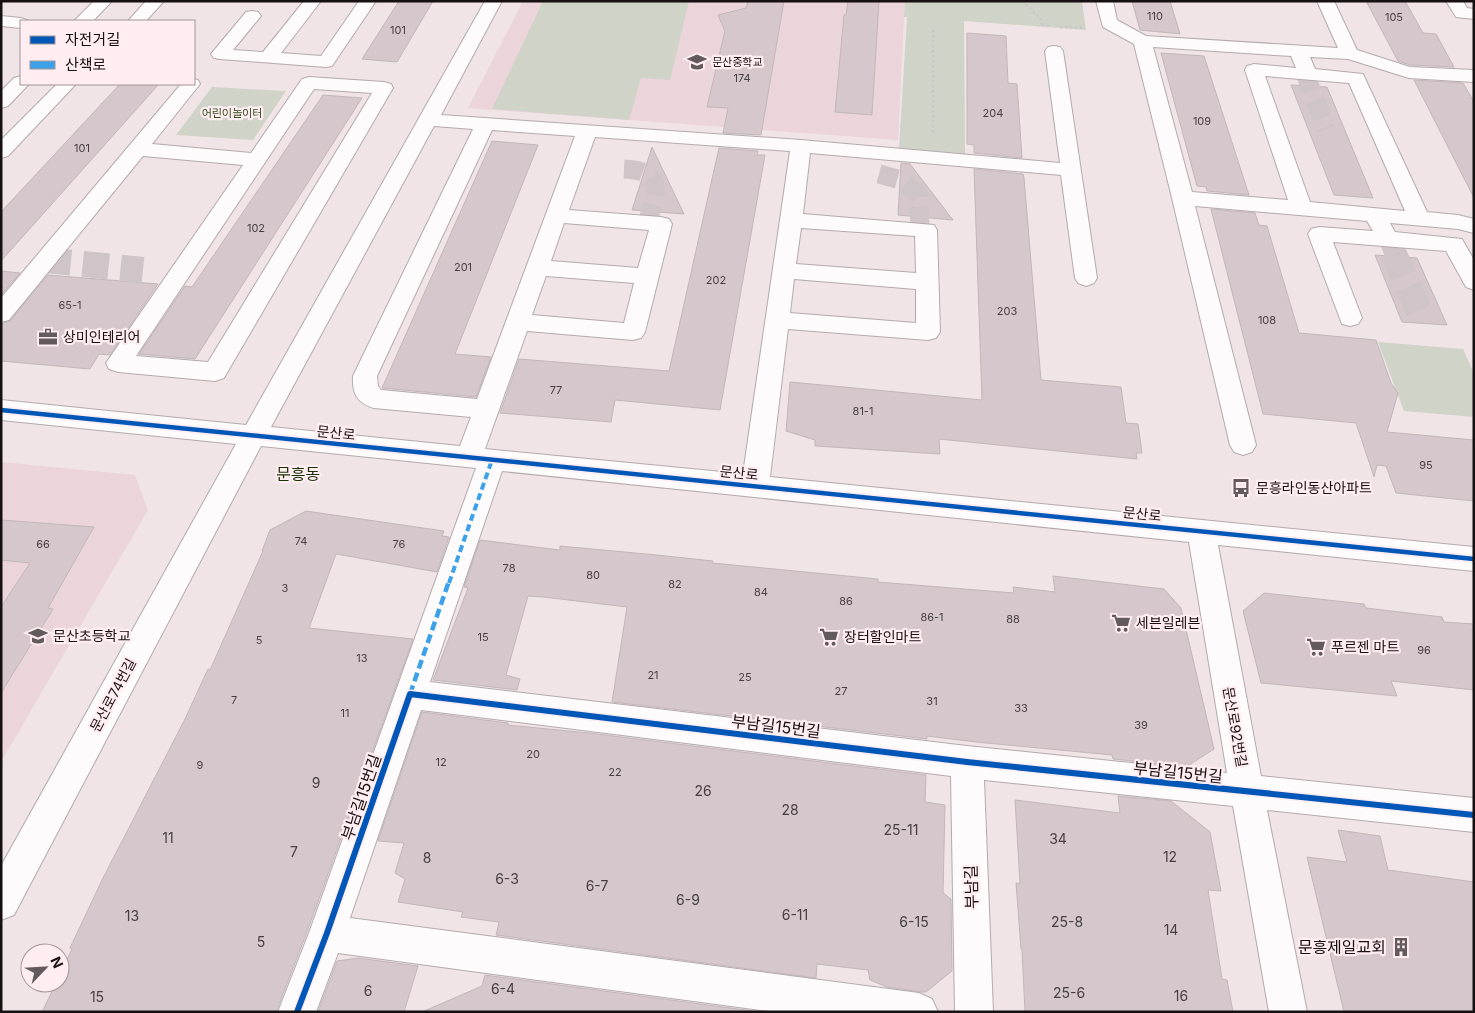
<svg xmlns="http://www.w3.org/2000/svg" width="1475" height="1013" viewBox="0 0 1475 1013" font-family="Inter,'Noto Sans KR',sans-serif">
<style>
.built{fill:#ebd5db}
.green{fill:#d0d3c7}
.building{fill:#d5c7cb;stroke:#c1b7b9}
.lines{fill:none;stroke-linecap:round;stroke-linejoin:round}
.minor-tunnel-far1{stroke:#cfc4c7;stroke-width:19;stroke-dasharray:19 10;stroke-linecap:butt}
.minor-tunnel{stroke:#cfc4c7;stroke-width:26;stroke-dasharray:26 12;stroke-linecap:butt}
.minor-casing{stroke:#b4aaad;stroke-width:2}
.path{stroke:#cbc7c9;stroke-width:2.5;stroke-dasharray:2.5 2.5;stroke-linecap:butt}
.minor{fill:#fdfbfb;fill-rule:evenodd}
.quiet-far1{stroke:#3da1ea;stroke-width:4;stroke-dasharray:7 4;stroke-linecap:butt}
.quiet{stroke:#3da1ea;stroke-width:4.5;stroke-dasharray:9 4.5;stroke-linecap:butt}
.cycleway-far1-casing{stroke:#ffedf2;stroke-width:8}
.cycleway-casing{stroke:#ffedf2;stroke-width:9}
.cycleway-far1{stroke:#0057b8;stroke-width:4.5}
.cycleway{stroke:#0057b8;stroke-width:6}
.labels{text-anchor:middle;stroke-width:4.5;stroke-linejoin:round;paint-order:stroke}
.number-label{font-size:11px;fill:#463e40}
.far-poi-label{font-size:11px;fill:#171012;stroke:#ffedf2;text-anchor:start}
.far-park-label{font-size:11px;fill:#314f1e;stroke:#ffedf2}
.poi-label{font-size:14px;fill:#171012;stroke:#ffedf2;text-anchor:start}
.street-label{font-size:14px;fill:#171012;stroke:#ffedf2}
.near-number-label{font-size:14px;fill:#463e40}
.quarter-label{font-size:16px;fill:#173202;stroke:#ffedf2}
.near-street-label{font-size:16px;fill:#171012;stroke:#ffedf2}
.near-poi-label{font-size:16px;fill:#171012;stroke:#ffedf2;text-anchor:end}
</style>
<rect width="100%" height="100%" fill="#f0e4e7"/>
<path class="built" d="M523,1H905L898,140L468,108Z
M1,462L135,475L148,510L1,762Z"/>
<path class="green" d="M543,1H689L670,80L641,78L629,120L492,109Z
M905,1H1082L1086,30L964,21L965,154L899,148L907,17H904Z
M212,87L286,91L253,140L176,135Z
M1378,342L1463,349L1474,373V417L1404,411Z"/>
<path class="building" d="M399,1H433L397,62L362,59Z
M748,1H784L761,135L723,133L728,108L707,107L725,31L718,15L746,8Z
M848,1H879L872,115L835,112L844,15H846Z
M1132,1H1170L1180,34L1140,30Z
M1366,1H1405L1423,33L1436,34L1454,67L1410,65L1398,61Z
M967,33L1006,36L1008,83L1017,84L1022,158L974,153V145L967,144Z
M1161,53L1204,56L1249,195L1207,191L1206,187L1197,186Z
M1414,80L1463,83L1474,102V198Z
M120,84H159L1,261V212Z
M1291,85L1327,87L1373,198L1334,195Z
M323,95L362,98L195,359L139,354L185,286L192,287Z
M492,141L538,145L455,354L491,357L476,397L382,388Z
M652,147L684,214L632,210Z
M719,148L758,151L757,155H765L720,410L615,400L611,422L500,413L519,359L669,371Z
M901,163L910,164L953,220L898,215Z
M974,169L1023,174L1024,178L1041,380L1121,387L1126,423L1138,424L1142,453H1136L1137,459L939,439L940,454L815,446V440L786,431L790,382L982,400Z
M1211,209L1255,213L1259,225L1267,226L1299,333L1376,340L1391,383L1398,393L1387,432L1474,440V501L1396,493L1386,466L1377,465L1374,477L1356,423L1263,414Z
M1375,255L1417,258L1447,325L1402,322Z
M1,271L20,273L1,295Z
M48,275L158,284L110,355L99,354L90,369L1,361V324L10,321Z
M306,511L444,531L442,536L449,537L437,572L336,554L309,628L413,639L307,932L276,1012H42L56,983H60V974L72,949L70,948L103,878L184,721L208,669L210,670L263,551H262L270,530Z
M1,520L94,527L48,608L53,609L1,693V607L30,563L1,560Z
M480,540L560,550V546L657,555L713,561L712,563L878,579V582L1014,593L1013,587L1055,592L1053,576L1164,589L1181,608L1214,749L1186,767L1113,759L1112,755L976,742L927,736V739L612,702L627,607L543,597L528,596L506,675L520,679L517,690L433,680L468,588L464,587Z
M1264,593L1364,604L1366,608L1442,617L1444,622L1474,624V690L1391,681L1397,696L1261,683L1243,611Z
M422,712L508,723V725L589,733L926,775L925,802L945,805L943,893L951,899L952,971L926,992H922L887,987L870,980L868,970L817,964L816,978L496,935L499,922L461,917L463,912L398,902L405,879L395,873L404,843L378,841Z
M1118,796L1171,801L1210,832L1221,891L1208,890L1222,979L1227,980L1233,1012H1025L1022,949H1021L1016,883L1020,884L1015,800L1120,813Z
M1338,830L1380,836L1388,870L1474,882V1012H1344L1307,857L1347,862Z
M358,958L418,966L404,1012H318L337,961Z
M485,975L760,1012H422L482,986Z"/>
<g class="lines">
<path class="minor-tunnel-far1" d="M1305,73L1326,129
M624,169C666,171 657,192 647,223
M879,174L901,180L919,195L920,229
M1388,239L1394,253"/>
<path class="minor-tunnel" d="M1393,252L1423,320
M45,260L143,270"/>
<g class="minor-casing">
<path id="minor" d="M94,1H112L93,21H74Z
M146,1H164L146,21H128Z
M304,1H321L281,53L321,56L359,1H376L332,66L326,67L220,59L214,58L211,54L246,12L252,11L258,12L261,16L233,50L263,52Z
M485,1H502L441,115L801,140L1060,163L1045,51L1048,47L1054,46L1060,47L1063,51L1097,278L1094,283L1086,286L1078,283L1075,278L1061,175L810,153L803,214L934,225L937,230L940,332L936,338L928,340L788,329L770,477L1474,547V571L1218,545L1261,776L1474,798V832L1267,810L1307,1012H1269L1233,806L984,780L993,1012H955L951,776L421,710L350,918L919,993L932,999L938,1012H776L338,953L316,1012H278L309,933L476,468L261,446L14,915L1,920V866L236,444L1,420V400L246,425ZM434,126L473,129L353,376C352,393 357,403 374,408L471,417L460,446L271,427ZM492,130L575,136L477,399L381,390L378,386L377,376ZM595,137L790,151L743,474L485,449L527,331L633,340L641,338L645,332L672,224L669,219L661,217L569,210ZM564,223L649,230L638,268L551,261ZM801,228L915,236L916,273L796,264ZM546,276L634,283L624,323L532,315ZM794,279L916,289V323L790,313ZM502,471L1189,542L1227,773L967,746L430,682Z
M1096,1H1113L1117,20L1146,36L1338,48L1317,1H1334L1357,50L1410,67L1474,70V82L1409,78L1348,59L1310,57L1315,69L1363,74L1427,212L1458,215L1474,219V233L1458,229L1390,223L1395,232L1462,239L1474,260V290L1466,287L1446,251L1333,242L1362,318L1358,324L1350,326L1342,324L1308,234L1311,229L1319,227L1373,231L1367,221L1195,206L1256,445L1252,452L1243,455L1234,452L1230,445L1172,198L1134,44L1103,27ZM1153,47L1291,56L1296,68L1254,64L1247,66L1245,70L1288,200L1192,192ZM1265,76L1349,83L1405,211L1310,202Z
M1446,1H1463L1467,8L1474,9V19L1456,17Z
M1,16L21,18L29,21H21V28L1,26Z
M21,76V84H29L8,106L1,108V91L14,78Z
M309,77L384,82L391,84L393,88L224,378L215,381L118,372L109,369L106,363L243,165L143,156L9,320L1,322V298L181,84H194V79L198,80L200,84L152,144L251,153L302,79ZM314,89L372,93L208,362L136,356Z
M57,84H76L8,156L1,158V140Z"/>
</g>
<path class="path" d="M1026,4L1041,20L1042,26
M1042,25L1052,26
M1060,27L1084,28
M933,30V133"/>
<use href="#minor" class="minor"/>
<path class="quiet-far1" d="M449,583L492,460"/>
<path class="quiet" d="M410,694L449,581"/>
<g class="cycleway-far1-casing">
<path id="cycleway-far1" d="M1,410L1474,559"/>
</g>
<g class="cycleway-casing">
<path id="cycleway" d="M297,1012L327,933L410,694L967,762L1474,815"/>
</g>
<use href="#cycleway-far1" class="cycleway-far1"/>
<use href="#cycleway" class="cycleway"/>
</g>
<defs>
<g id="school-bare" transform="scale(1.5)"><path d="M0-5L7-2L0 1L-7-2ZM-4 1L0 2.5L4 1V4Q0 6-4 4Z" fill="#635a5d" stroke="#ffedf2" stroke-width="2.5" paint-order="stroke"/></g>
<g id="office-bare" transform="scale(1.5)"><path d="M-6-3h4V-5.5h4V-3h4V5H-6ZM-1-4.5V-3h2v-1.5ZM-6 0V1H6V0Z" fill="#635a5d" stroke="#ffedf2" stroke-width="2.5" paint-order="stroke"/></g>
<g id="bus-bare" transform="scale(1.5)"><path d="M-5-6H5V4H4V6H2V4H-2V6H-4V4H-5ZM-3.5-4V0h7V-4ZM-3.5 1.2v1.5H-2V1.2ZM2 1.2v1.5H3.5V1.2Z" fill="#635a5d" stroke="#ffedf2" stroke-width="2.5" paint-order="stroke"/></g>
<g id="supermarket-bare" transform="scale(1.5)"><path d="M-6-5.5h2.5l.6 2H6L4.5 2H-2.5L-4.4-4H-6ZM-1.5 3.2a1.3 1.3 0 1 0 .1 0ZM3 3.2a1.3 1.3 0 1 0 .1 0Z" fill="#635a5d" stroke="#ffedf2" stroke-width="2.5" paint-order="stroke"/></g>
<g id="building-bare" transform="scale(1.5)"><path d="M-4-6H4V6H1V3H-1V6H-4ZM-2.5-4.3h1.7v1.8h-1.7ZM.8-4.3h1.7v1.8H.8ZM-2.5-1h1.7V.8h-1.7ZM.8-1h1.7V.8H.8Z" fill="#635a5d" stroke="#ffedf2" stroke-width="2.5" paint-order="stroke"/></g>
</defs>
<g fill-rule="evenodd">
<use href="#school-bare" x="697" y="62"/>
<use href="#office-bare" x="48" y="337"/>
<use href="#bus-bare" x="1241" y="488"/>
<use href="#supermarket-bare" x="1121" y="623"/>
<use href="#school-bare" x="38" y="636"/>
<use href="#supermarket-bare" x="829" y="637"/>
<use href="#supermarket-bare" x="1316" y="647"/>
<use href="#building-bare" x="1401" y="947"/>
</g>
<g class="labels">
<g class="number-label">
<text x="1155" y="20">110</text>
<text x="1394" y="21">105</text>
<text x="398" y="34">101</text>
<text x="742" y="82">174</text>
<text x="993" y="117">204</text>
<text x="1202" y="125">109</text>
<text x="82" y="152">101</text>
<text x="256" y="232">102</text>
<text x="463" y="271">201</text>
<text x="716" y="284">202</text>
<text x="70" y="309">65-1</text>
<text x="1007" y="315">203</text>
<text x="1267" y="324">108</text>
<text x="556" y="394">77</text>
<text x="863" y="415">81-1</text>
<text x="1426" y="469">95</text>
<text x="301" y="545">74</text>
<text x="43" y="548">66</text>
<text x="399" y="548">76</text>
<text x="509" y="572">78</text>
<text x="593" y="579">80</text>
<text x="675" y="588">82</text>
<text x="285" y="592">3</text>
<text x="761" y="596">84</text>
<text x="846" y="605">86</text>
<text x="932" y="621">86-1</text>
<text x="1013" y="623">88</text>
<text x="483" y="641">15</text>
<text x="259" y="644">5</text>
<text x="1424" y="654">96</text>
<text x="362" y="662">13</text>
<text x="653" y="679">21</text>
<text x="745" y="681">25</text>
<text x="841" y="695">27</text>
<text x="234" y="704">7</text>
<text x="932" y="705">31</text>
<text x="1021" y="712">33</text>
<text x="345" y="717">11</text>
<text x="1141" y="729">39</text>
<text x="533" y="758">20</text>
<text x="441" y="766">12</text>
<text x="200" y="769">9</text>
<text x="615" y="776">22</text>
</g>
<g class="far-poi-label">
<text x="712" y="66">문산중학교</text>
</g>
<g class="far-park-label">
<text x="232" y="117">어린이놀이터</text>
</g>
<g class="poi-label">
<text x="63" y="342">상미인테리어</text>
<text x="1256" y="493">문흥라인동산아파트</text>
<text x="1136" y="628">세븐일레븐</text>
<text x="53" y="641">문산초등학교</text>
<text x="844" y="642">장터할인마트</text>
<text x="1331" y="652">푸르젠 마트</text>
</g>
<g class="street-label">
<text transform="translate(336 433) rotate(6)" y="5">문산로</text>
<text transform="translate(739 473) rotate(6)" y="5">문산로</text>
<text transform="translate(1142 514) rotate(6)" y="5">문산로</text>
<text transform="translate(113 695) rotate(-62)" y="5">문산로74번길</text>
<text transform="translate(1235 727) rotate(80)" y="5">문산로92번길</text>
</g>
<g class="near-number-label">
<text x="316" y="788">9</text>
<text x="703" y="796">26</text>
<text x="790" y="815">28</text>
<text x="901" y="835">25-11</text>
<text x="168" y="843">11</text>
<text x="1058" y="844">34</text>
<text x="294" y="857">7</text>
<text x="1170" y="862">12</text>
<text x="427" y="863">8</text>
<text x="507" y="884">6-3</text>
<text x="597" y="891">6-7</text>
<text x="688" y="905">6-9</text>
<text x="795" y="920">6-11</text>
<text x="132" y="921">13</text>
<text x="914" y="927">6-15</text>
<text x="1067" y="927">25-8</text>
<text x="1171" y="935">14</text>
<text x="261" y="947">5</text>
<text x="503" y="994">6-4</text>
<text x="368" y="996">6</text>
<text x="1069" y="998">25-6</text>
<text x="1181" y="1001">16</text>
<text x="97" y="1002">15</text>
</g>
<g class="quarter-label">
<text x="298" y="480">문흥동</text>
</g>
<g class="near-street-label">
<text transform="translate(776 726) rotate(7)" y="6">부남길15번길</text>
<text transform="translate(1178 772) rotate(6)" y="6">부남길15번길</text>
<text transform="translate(361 797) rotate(-71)" y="6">부남길15번길</text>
<text transform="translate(971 887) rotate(-91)" y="6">부남길</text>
</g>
<g class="near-poi-label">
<text x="1386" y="953">문흥제일교회</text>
</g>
</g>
<rect width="1475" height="1013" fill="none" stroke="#171012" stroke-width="5"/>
<rect x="20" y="20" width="175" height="65" fill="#ffedf2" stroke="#a29598"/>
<rect x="30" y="36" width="25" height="8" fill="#0057b8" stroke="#a29598"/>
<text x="65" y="45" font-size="15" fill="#171012">자전거길</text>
<rect x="30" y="61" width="25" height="8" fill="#3da1ea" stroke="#a29598"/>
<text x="65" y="70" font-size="15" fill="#171012">산책로</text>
<g transform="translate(45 968) rotate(65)"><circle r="24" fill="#ffedf2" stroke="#a29598"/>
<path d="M0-4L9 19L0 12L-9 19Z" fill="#635a5d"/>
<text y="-8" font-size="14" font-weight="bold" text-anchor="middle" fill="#171012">N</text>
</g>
</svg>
